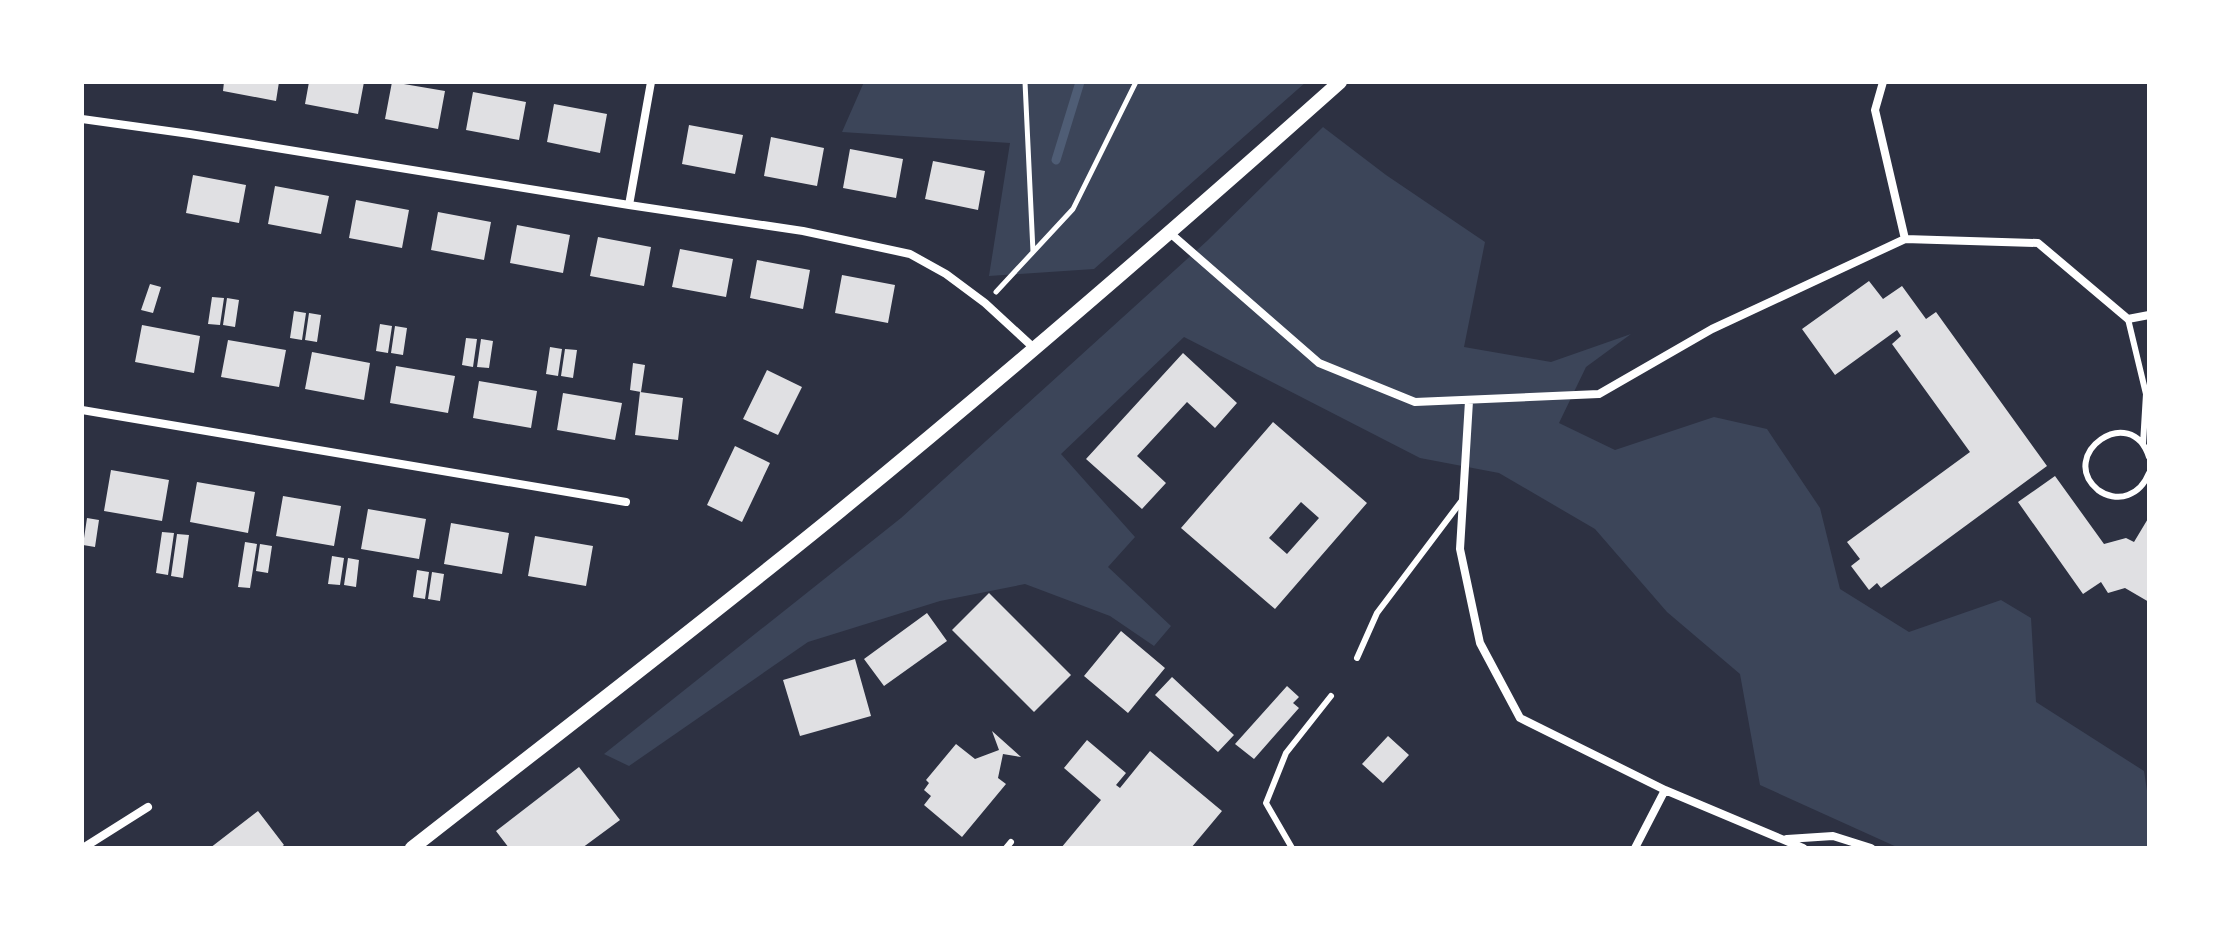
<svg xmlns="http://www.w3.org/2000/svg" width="2231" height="930" viewBox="0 0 2231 930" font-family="Montserrat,sans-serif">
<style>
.green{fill:#3c4559}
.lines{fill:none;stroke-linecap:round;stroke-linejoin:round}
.stream{stroke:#4f5d75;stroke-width:9}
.building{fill:#e0e0e3;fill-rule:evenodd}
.path{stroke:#fff;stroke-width:5}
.service{stroke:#fff;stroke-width:6}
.minor{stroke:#fff;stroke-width:8}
.tertiary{stroke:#fff;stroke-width:14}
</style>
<rect width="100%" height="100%" fill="#2d3142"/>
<path class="green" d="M864,82H1306L1094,269L989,276L1010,143L842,132Z
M1323,127L1386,175L1485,242L1464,347L1551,362L1631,334L1586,367L1559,423L1615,450L1714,417L1767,429L1820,508L1840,589L1909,632L2001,600L2031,618L2036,702L2144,771L2149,804V848H1899L1760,785L1740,674L1667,612L1595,529L1499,473L1420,458L1184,337L1061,454L1135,537L1108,567L1171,626L1154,646L1110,616L1025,584L940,601L808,642L629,766L604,754L901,518L1207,241Z"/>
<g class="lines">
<path class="stream" d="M1056,160L1080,82"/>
</g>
<path class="building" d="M224,82H279L276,101L223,91Z
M309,82H364L358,114L305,104Z
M392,82L445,91L438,129L385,119Z
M473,92L526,102L519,140L466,130Z
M554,104L607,114L600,153L547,142Z
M689,125L743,135L735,174L682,164Z
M771,137L824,148L817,186L764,176Z
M850,149L903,159L896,198L843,188Z
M933,161L985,171L978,210L925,199Z
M193,175L246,185L239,223L186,213Z
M275,186L329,196L321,234L268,224Z
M356,200L409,210L402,248L349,238Z
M438,212L491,222L484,260L431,250Z
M517,225L570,235L563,273L510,263Z
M598,237L651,247L644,286L590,276Z
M680,249L733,259L726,297L672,287Z
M757,260L810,270L803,309L750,298Z
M842,275L895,285L888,323L835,313Z
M1869,281L1883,299L1902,286L1926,319L1936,312L2047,466L1881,588L1877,583L1869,590L1851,566L1860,559L1847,542L1970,452L1892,344L1901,336L1897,330L1835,375L1802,329Z
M150,284L161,287L153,313L141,310Z
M212,297L224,298L220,325L208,324Z
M227,298L239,300L235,327L223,325Z
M294,311L306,313L302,340L290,338Z
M309,313L321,315L317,342L305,340Z
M380,324L392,326L388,353L376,351Z
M142,325L200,336L194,373L135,362Z
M395,326L407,328L403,355L391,353Z
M466,338L477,339L473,367L462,365Z
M481,339L493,341L489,368L477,367Z
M228,340L286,350L279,387L221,377Z
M550,347L562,349L558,376L546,374Z
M565,349L577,350L573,378L561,376Z
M312,352L370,363L364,400L305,389Z
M1183,353L1237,403L1215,428L1187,402L1137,456L1166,483L1142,509L1086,459Z
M633,363L645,365L641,392L630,390Z
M396,366L455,376L448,413L390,403Z
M767,370L802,387L778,435L743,419Z
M479,381L537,391L531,428L473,418Z
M640,392L683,398L678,440L635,435Z
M563,393L622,403L615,440L557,430Z
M1273,422L1367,503L1275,609L1181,528ZM1301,502L1319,518L1287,554L1269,538Z
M735,446L770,463L742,522L707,505Z
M111,470L169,480L162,521L104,511Z
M2055,476L2104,544L2126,538L2134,542L2149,517V602L2125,588L2108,593L2101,582L2083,594L2018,502Z
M197,482L255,492L248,533L190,522Z
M283,496L341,506L334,546L276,536Z
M368,509L426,519L419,559L361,549Z
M87,518L99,520L95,547L83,545Z
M451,523L509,533L502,574L444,564Z
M162,532L174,533L168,575L156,573Z
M177,534L189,535L183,578L171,576Z
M535,536L593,546L586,586L528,576Z
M245,542L257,544L250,588L238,587Z
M260,544L272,546L268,573L256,571Z
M332,556L344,558L340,585L328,584Z
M348,558L359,560L356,587L344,585Z
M417,570L429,572L425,599L413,597Z
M432,572L444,574L440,601L428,599Z
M989,593L1071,675L1034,712L952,630Z
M927,613L947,641L884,686L864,659Z
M1121,631L1165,668L1128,713L1084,676Z
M855,659L871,716L800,736L783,680Z
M1172,677L1234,735L1218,752L1155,695Z
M1287,686L1299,697L1293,703L1299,708L1254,759L1235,744Z
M992,731L1021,757L1003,754L998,778L1006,784L962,837L924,805L931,796L924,790L929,783L926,780L956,744L975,759L999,750Z
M1388,736L1409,755L1383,783L1362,764Z
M1087,740L1126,773L1116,785L1120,788L1150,751L1222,811L1191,848H1061L1101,800L1064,768Z
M579,767L620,820L582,848H509L496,831Z
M258,811L284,845L280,848H210Z"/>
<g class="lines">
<path class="path" d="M1025,82L1033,252
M996,292L1073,209L1136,82"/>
<path class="service" d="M2128,319L2146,394L2143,444
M2149,457C2131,401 2056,455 2098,490C2106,496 2118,499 2128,495C2139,491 2145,483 2149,473
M1357,658L1377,613L1463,499
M1006,848L1011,842
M1292,848L1266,803L1286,753L1331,696"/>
<path class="minor" d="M1883,82L1875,110L1905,239
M82,119L190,134L629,205L803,231L910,254L946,274L985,303L1035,349
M629,205L651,82
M1170,233L1319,363L1415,402L1599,394L1712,329L1905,239L2038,243L2128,319L2149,315
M1469,401L1460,549L1480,643L1520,718L1665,790L1803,848
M82,410L626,502
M1787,839L1833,836L1871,848
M83,848L148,807
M1635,848L1665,790"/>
<path class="tertiary" d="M412,848C555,736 699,626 840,511C1010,372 1176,228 1340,82"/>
</g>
<rect width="2231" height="930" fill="none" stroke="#ffffff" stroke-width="168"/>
</svg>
